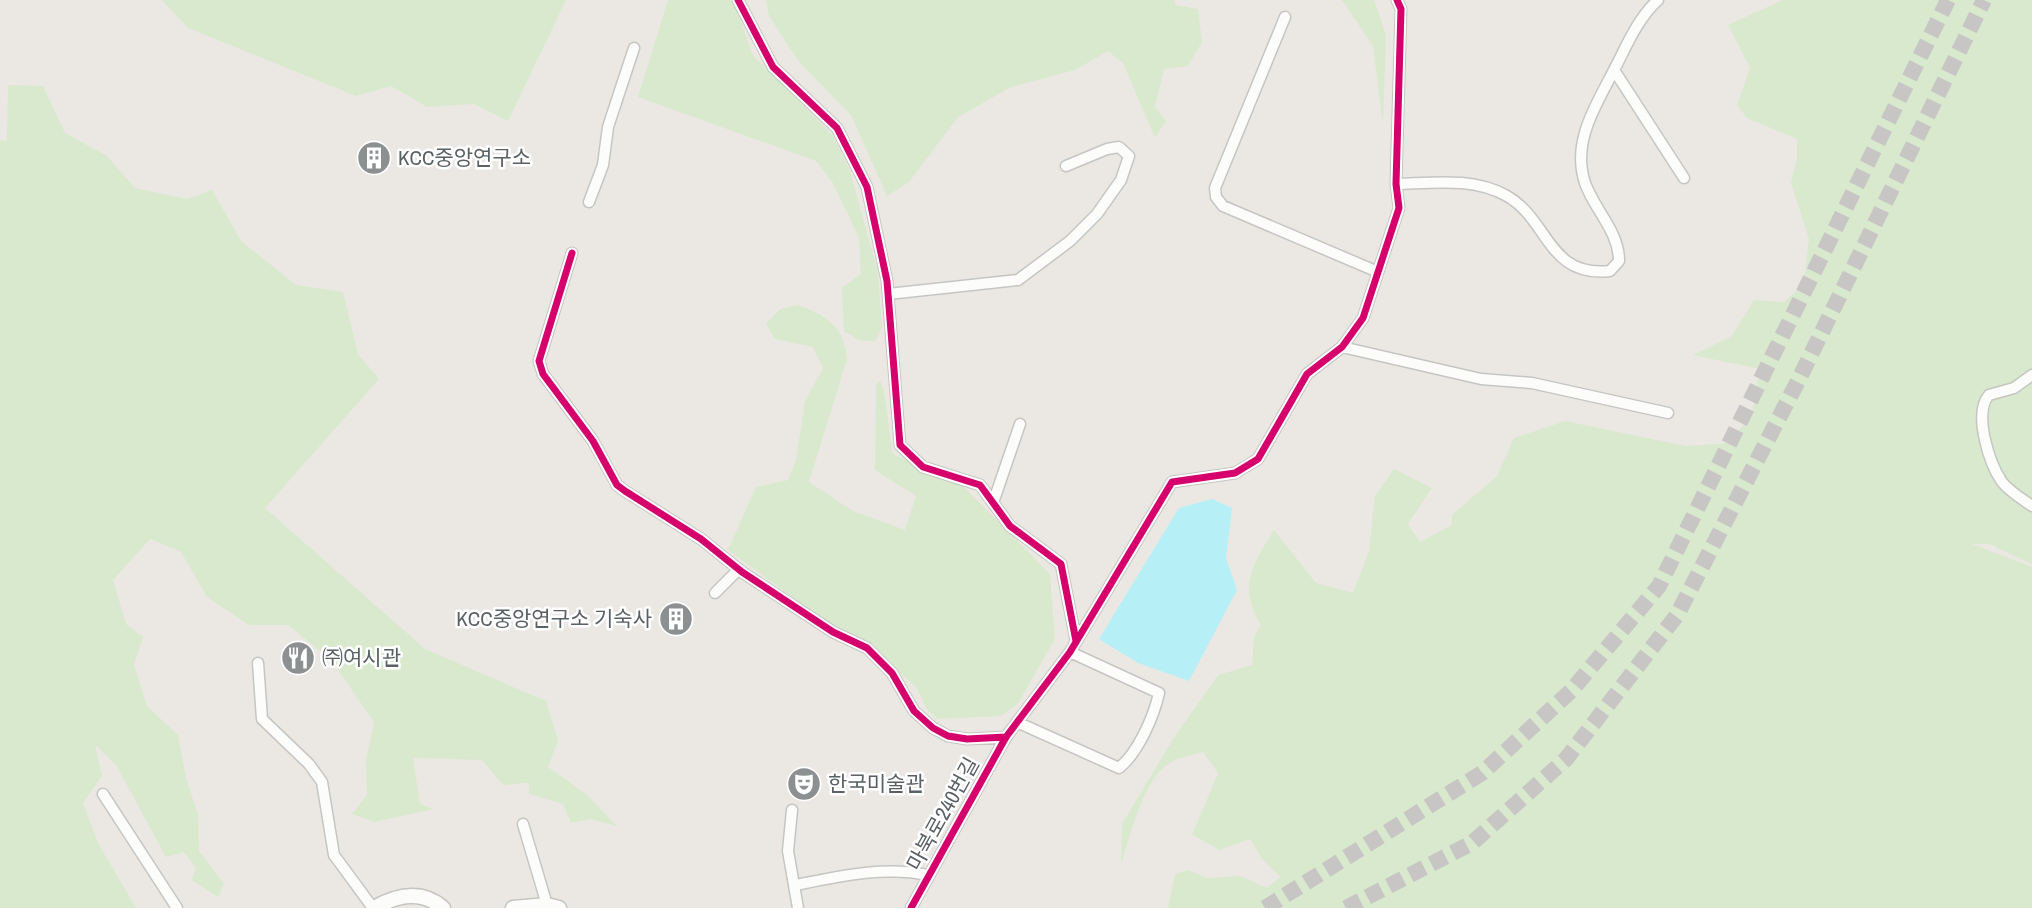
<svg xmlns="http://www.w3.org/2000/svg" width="2032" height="908" viewBox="0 0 2032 908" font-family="'Archivo Narrow','Noto Sans KR',sans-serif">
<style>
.green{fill:#d8e9cd}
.water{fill:#b7eff7}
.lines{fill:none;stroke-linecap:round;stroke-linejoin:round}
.secondary-tunnel{stroke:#c7c6c4;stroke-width:16;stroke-dasharray:16 8;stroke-linecap:butt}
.minor-casing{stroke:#c5c6c4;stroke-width:13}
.tertiary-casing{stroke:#c5c6c4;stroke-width:17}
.minor{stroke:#fcfcfb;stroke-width:10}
.tertiary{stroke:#fcfcfb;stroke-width:14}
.cycleway-casing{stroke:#fff;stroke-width:11}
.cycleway{stroke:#d6006c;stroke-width:7}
.labels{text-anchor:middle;stroke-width:5;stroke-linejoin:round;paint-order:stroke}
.poi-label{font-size:21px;fill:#5a6164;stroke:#fff;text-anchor:start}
.street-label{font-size:21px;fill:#5a6164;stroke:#fff}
</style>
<rect width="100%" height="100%" fill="#ebe8e4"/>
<path class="green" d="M162,0H566L508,121L474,104L427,107L391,86L356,96L188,28Z
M668,0H734L752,54L833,136L850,171L878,273L882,328L875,341L859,340L844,331L842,288L861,274L859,238L833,183L816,161L638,97Z
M766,0H1174L1176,5L1198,9L1202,42L1188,66L1164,69L1155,107L1166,121L1155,138L1123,63L1108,51L1075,70L1011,87L958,117L909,182L887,196L851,115L799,62L769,16Z
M1342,0H1374L1386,35L1383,125L1373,46Z
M1783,0H2032V564L1989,544H1972L2032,567V908H1168L1175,874L1188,870L1207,878L1240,876L1267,888L1280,877L1263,860L1250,839L1220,850L1192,835L1218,773L1203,752C1193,755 1180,757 1171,762C1144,776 1129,838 1121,865L1122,824L1173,739L1218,675L1252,665L1254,637L1261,625C1237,586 1253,564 1274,530L1316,583L1353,593L1369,551L1375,496L1394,469L1432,488L1408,524L1420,542L1452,525V515L1497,476L1514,438L1565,421L1686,446L1729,443L1752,414L1760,369L1693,355L1732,336L1754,300L1784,302L1804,284L1809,239L1791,183L1797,158V139L1747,118L1737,105L1750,68L1728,25Z
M8,85L43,86L65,133L107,156L135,188L187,199L212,190L241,241L296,285L343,292L358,354L379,379L265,508L425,649L546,701L558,741L548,767L586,794L617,826L590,819L571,823L563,804L529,794V783L503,785L482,760L413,758L420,804L434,809L374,822L352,814L367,795L366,760L374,722L331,660L288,625H249L207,597L181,552L150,539L113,580L126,624L143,637L134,665L147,706L178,735L186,778L198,815L199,851L224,884L218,897L192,880L196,868L184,852L166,857L116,765L95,745L102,776L83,803L98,843L136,908H0V140L7,141Z
M798,305C826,315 844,326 847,359L809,482L853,511L905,530L916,496L875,470L876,385L880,381C887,391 889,438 893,454L962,485L1050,574L1055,639L1017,705L1000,716L938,719L927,710L917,688L860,637L825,621L728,550L756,487L788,480L796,460L805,401L823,368L813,347L775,339L766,324L780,309Z"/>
<path class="water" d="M1212,499L1232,508L1226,558L1237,590L1189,681L1138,663L1099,639L1179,508Z"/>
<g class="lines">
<path class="secondary-tunnel" d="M1265,908L1482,773L1571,691L1659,586L1948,0
M1346,908L1472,843L1566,759L1677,615L1798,381L1984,0"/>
<g class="minor-casing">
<path id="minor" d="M738,0L773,67L837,128L867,187L887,281L900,445L923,467L980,485L1010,526L1061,564L1076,641
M1285,17L1215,188L1216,197L1223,206L1378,272
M1614,70L1684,178
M1396,184C1433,183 1473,177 1507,196C1549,220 1548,278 1610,271L1619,261C1619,231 1595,211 1585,183C1571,141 1597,104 1615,68C1627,45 1638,18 1658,0
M589,202L603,165L608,127L634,48
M572,253L539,361L543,374L593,441L617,485L625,491L701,539L742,572L833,632L867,648L892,673L914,711L933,728L948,736L967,739L1006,737
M888,294L1018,280L1070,241L1097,214L1121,180L1129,156L1119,147L1107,149L1066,166
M1342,347L1481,379L1532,383L1668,413
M2032,375L2014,388L1989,395C1973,413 1989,463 2002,482C2010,492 2022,499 2032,506
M993,503L1020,424
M715,593L739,569
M258,663L262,719L309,764L322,782L334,855L373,908
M1019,723L1119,768C1138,753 1154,716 1159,693L1070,652
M103,794L177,908
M792,810L788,851L798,908
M523,824L547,905
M796,885C840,876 884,866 928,875
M911,908L1006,737L1070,652L1172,482L1235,473L1258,459L1307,374L1342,347L1363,318L1399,208L1396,184L1401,9L1397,0"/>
</g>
<g class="tertiary-casing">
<path id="tertiary" d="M374,908C397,895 421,889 443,908
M513,908L547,905L559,908"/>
</g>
<use href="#minor" class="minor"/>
<use href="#tertiary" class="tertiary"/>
<g class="cycleway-casing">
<path id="cycleway" d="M738,0L773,67L837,128L867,187L887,281L900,445L923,467L980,485L1010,526L1061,564L1076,641
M572,253L539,361L543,374L593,441L617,485L625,491L701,539L742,572L833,632L867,648L892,673L914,711L933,728L948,736L967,739L1006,737
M911,908L1006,737L1070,652L1172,482L1235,473L1258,459L1307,374L1342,347L1363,318L1399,208L1396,184L1401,9L1397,0"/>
</g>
<use href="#cycleway" class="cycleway"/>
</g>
<defs>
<g id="building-disc" transform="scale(1.75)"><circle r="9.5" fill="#8d9091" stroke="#fff"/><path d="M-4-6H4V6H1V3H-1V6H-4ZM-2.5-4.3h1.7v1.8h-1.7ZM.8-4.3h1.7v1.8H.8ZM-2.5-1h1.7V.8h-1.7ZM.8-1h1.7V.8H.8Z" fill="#fff"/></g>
<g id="restaurant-disc" transform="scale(1.75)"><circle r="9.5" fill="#8d9091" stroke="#fff"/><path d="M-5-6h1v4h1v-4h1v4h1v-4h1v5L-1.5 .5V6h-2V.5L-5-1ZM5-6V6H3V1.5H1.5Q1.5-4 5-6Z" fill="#fff"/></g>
<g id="theatre-disc" transform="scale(1.75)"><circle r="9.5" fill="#8d9091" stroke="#fff"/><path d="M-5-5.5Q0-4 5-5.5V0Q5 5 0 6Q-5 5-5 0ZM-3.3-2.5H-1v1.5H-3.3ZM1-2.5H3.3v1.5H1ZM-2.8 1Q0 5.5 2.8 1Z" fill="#fff"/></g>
</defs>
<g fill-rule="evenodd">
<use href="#building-disc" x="374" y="158"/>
<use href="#building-disc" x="676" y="619"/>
<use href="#restaurant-disc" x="298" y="658"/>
<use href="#theatre-disc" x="804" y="784"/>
</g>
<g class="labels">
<g class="poi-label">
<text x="398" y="165">KCC중앙연구소</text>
<text x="652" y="626" text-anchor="end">KCC중앙연구소 기숙사</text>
<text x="322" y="665">㈜여시관</text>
<text x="828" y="791">한국미술관</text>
</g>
<g class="street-label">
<text transform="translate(943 814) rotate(-61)" y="7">마북로240번길</text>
</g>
</g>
</svg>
